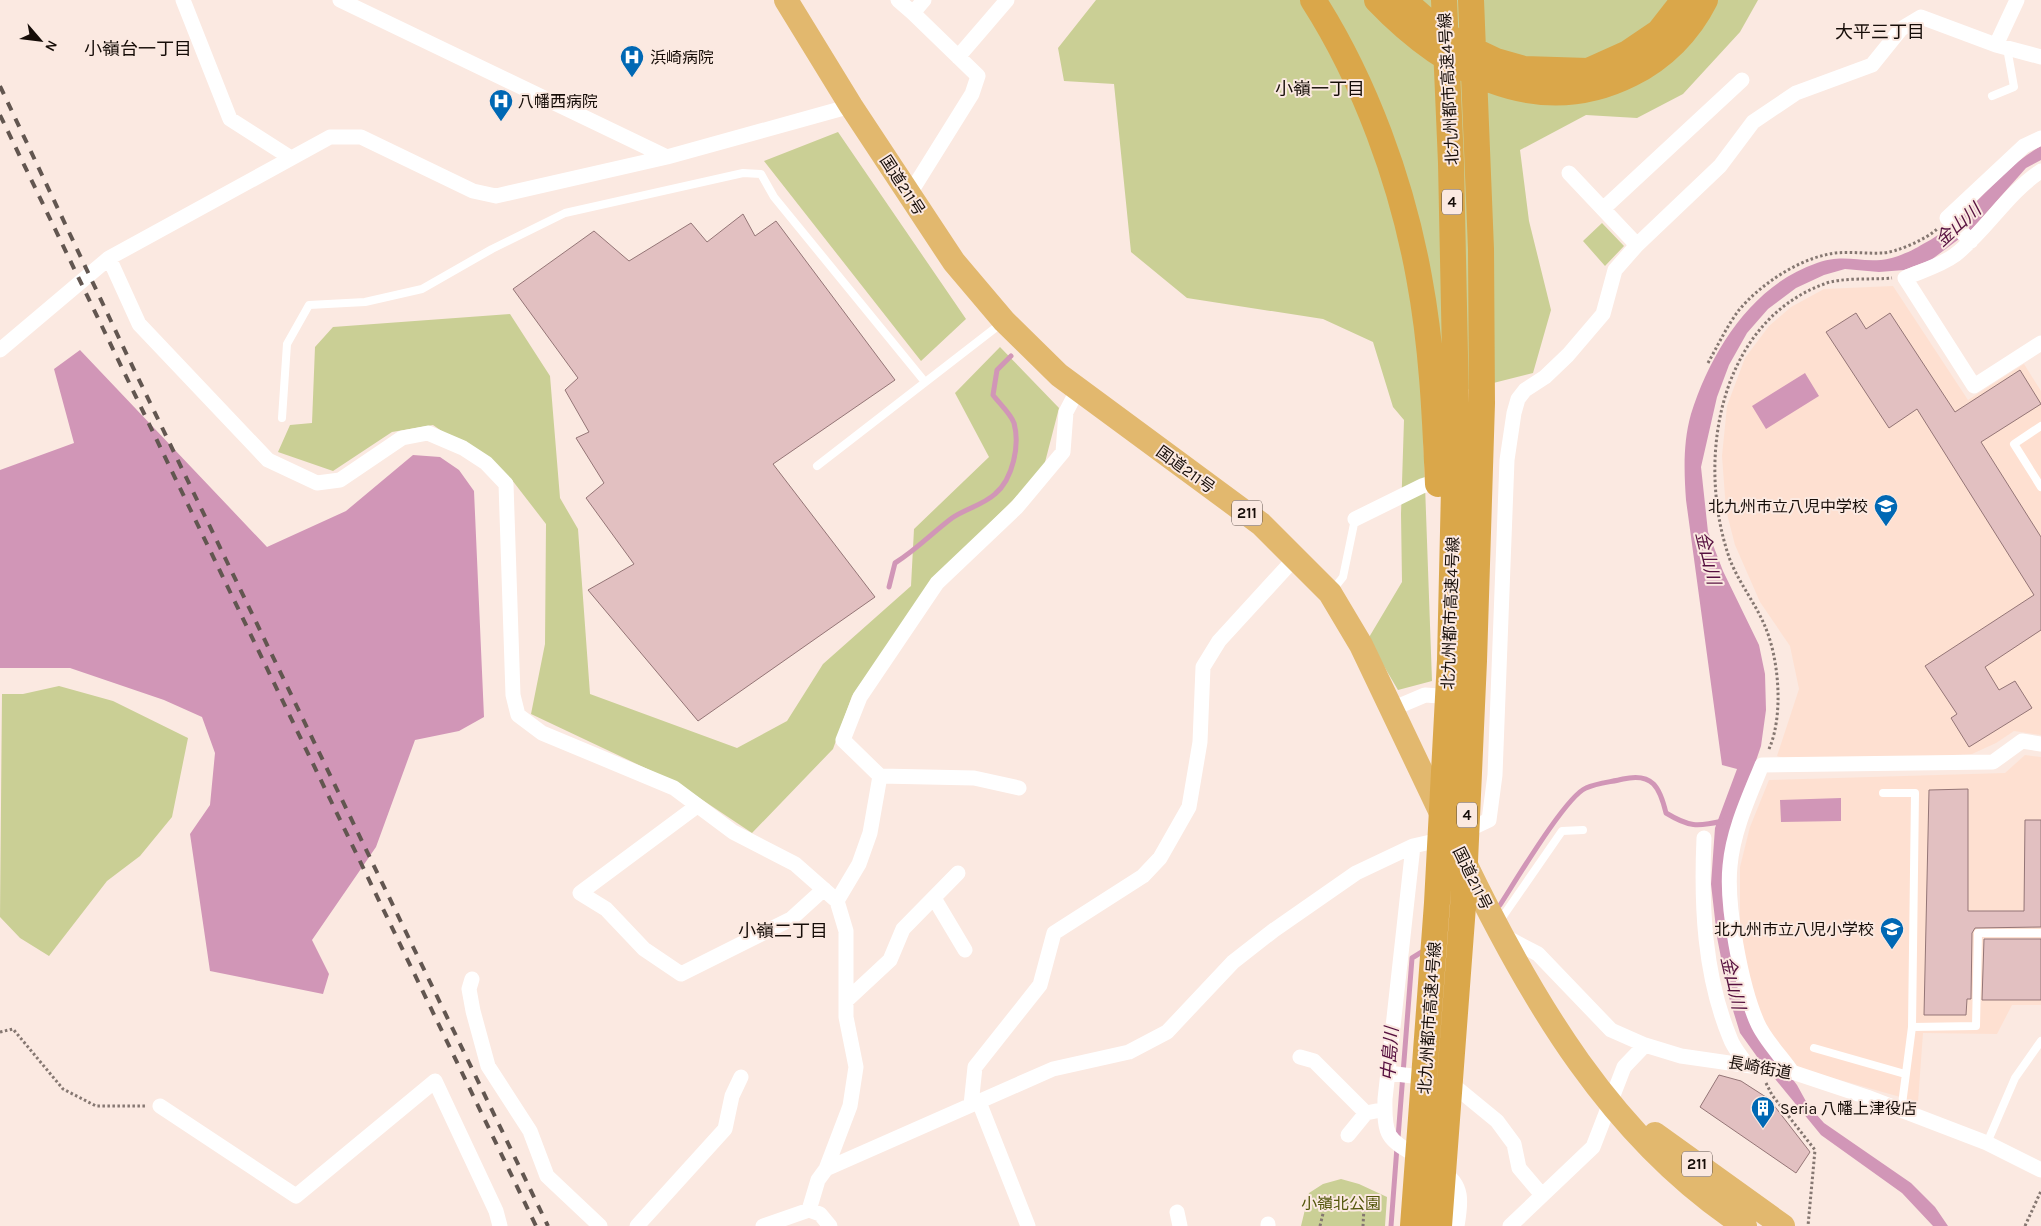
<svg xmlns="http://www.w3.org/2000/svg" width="2041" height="1226" viewBox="0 0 2041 1226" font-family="Karla,'Noto Sans JP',sans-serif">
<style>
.built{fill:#fee0d1}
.green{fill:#cacf95}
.water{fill:#d196b7}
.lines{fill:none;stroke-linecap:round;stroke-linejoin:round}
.stream{stroke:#d196b7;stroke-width:5}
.building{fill:#e2c0c1;stroke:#947576}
.path{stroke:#857771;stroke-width:3;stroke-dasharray:2.5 2.5;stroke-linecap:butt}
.service{stroke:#fff;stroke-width:8}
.minor{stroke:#fff;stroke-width:15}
.trunk{stroke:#e2b86e;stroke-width:24}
.motorway{stroke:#daa74a;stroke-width:26}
.rail{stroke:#625650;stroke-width:4;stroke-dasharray:9 9;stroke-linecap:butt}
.labels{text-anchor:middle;stroke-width:4;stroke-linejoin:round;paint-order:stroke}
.shield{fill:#fbe9e1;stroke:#5b4f49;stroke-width:1}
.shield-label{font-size:15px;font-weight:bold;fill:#160d08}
.poi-label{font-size:16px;fill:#160d08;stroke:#fbe9e1;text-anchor:start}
.street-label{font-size:16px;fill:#160d08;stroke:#fbe9e1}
.park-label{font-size:16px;fill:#52550a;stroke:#fbe9e1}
.neighbourhood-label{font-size:18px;fill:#160d08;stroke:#fbe9e1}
.water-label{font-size:18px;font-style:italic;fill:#56103f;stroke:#fbe9e1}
</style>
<rect width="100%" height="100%" fill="#fbe9e1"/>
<path class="built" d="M1893,286L1968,400L2024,364L2041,391V735L2014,731L1996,743L1972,754L1798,763L1777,756L1799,689L1790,646L1760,602L1735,545L1726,510L1722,456L1727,406L1745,358L1769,326L1791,307L1824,289Z
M2025,755L2041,757V1005H2012L1997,1034L1923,1033L1918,1102L1787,1065L1758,1009L1746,973L1740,927V867L1750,827L1769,780L2005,773Z"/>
<path class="green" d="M1096,0H1758L1740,32L1683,94L1637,118L1586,115L1520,150L1529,221L1551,310L1533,373L1422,401L1432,681L1398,690L1368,639L1402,582L1401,514L1404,420L1393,407L1373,342L1323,319L1187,298L1131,252L1114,84L1064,81L1058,48Z
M838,132L966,319L921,361L764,161Z
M1602,223L1624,246L1605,266L1583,241Z
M510,314L550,376L560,498L578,529L590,694L737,748L787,721L823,664L911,586L914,529L989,457L955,393L1000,347L1059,408L1043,470L932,581L852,696L833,749L752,833L677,783L531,714L545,644L546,524L512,480L433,425L392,432L333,471L278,452L290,425L312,423L315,347L333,327Z
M59,686L113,701L188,738L172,817L140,856L107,881L49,956L20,938L0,917L2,694H23Z
M1341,1179L1359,1184L1387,1197L1385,1226H1301L1309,1193L1323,1184Z"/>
<path class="water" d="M2041,146V160L2026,168L1971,230L1931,260L1904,270L1879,272L1845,269L1824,275L1796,288L1768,309L1747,333L1729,365L1717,397L1701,467L1708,532L1723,571L1759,645L1765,674L1766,710L1761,746L1727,846L1733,964L1738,989L1750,1023L1797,1085L1808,1105L1824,1123L1911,1183L1935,1207L1948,1226H1933L1902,1193L1821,1135L1758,1058L1740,1033L1728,994L1717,937L1711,884L1715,828L1737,769L1722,765L1686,500C1684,472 1683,442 1691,414C1711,351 1752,285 1817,263C1843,254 1857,262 1881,260C1894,259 1912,251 1923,244C1971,219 1994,172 2041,146Z
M80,350L267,547L346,511L413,455L440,457L459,470L474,491L484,717L459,731L415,740L376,847L312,940L329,974L323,994L210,971L190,834L210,805L215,753L202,717L164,700L70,668H0V470L74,443L54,369Z
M1805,373L1819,396L1766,429L1752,406Z
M1841,798V821L1781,822L1780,800Z"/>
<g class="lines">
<path class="stream" d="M889,587L895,563C916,550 932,533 952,518C965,509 983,505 995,494C1013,479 1020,445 1014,423C1011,414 999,403 993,395L997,370L1011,356
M1500,905C1515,882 1566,796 1586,788C1597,783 1611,782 1623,779C1653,772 1660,788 1666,813C1689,827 1697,827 1723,821
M1398,1138L1412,958L1425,950
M1391,1226L1397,1147"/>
</g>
<path class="building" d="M743,214L755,236L776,221L895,380L773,464L875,597L698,721L588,590L634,564L586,498L604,483L576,438L589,432L565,390L578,378L513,289L594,231L629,261L691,223L707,242Z
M1856,313L1866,329L1890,313L1955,412L2020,370L2041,404L1981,442L2041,537V630L1985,667L1999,690L2015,681L2032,708L1969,747L1951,718L1957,714L1925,666L2034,595L1917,409L1889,428L1826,332Z
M1968,789V911H2024L2025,820H2041V927L1975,928L1972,933L1971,999H1967L1966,1015H1924L1929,790Z
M1984,939H2041V1000H1982Z
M1719,1075L1741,1081L1769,1099L1810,1152L1796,1173L1700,1107Z"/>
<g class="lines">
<path class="path" d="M1708,363C1718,345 1727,326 1739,310C1759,286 1794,262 1825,255C1843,250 1862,254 1882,253C1895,253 1927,239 1937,229
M1769,749C1784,715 1779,657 1764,624C1754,601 1737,580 1729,557C1696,461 1718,323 1824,284C1841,277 1873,280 1892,278
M0,1032L13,1029L63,1089L96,1106H147
M1766,1083L1772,1095L1815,1150L1808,1226
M1320,1226L1327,1197L1364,1207L1363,1226
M2025,1226L2041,1191"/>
<path class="service" d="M1992,96L2014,87L2007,48
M282,418L287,344L309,305L365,302L422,289L492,249L565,213L743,173L761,174L774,197L925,382
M2041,426L2014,444L2041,487
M817,466L1003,322
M1331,592L1343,577L1355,519
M1883,793H1915L1912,1027L1901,1112
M1499,922L1562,831L1583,830
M1912,1027L1976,1026L1978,933H2041
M1814,1048L1905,1074
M1987,1143L2015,1078L2041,1041"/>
<path class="minor" d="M183,0L230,119L291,158
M340,0L667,157
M898,0L913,13
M1996,45L2017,0
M958,57L1007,0
M2041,171C2007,193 1987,230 1955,255C1940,266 1921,271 1905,278L1974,386L2041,343
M1569,173L1637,245
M909,195L972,94L978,76L913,13L924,0
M1603,209L1742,80
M1971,241L1947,218L2024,146L2041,138
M109,258L139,324L268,460L317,483L340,480L402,438L428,433L463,448L486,463L506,484L513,695L518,715L542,733L674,788L733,832L795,864L837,901L846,931V1017L856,1067L850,1106L826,1169L818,1180L809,1210
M0,350L109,258L330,137H361L473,191L496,196L667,157L851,106
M1355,519L1422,486L1444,479
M1392,709L1425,695L1454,697
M1019,788L974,778L880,776L843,740L860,697L937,583L1017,507L1063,452L1066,412L1078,389
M697,806L580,893L606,909L644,949L681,974L791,919L824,889
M1704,838C1701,905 1704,975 1730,1038C1733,1047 1741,1056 1746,1064
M1413,846L1385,1099C1384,1139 1388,1139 1422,1159
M934,898L965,950
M837,901L859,864L870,833L880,776
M1502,935L1538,954L1611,1030L1645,1045L1681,1056L1792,1072L1867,1097L1987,1143L2041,1170
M472,979L469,989L473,1011L488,1066L530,1131L547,1176L600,1226
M847,1000L890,960L903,929L958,873
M1300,1057L1314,1061L1366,1113
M1792,1072C1781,1056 1764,1039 1757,1022C1741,985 1726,905 1730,866C1733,831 1749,797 1762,765L1993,762L2022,741L2041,744
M1388,1073L1437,1079L1458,1089L1497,1121L1514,1144L1519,1168L1542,1195
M979,1102L1028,1226
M971,1105L975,1067L1040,985L1054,933L1143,876L1160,858L1189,807L1200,742L1203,667L1219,641L1296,557
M160,1106L296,1196L435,1081L496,1211L500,1226
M1348,1135L1366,1113L1376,1111
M826,1169L1053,1069L1129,1052L1167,1032L1233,962L1274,930L1356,873L1413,846L1453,837L1489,820L1495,775L1507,460L1514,413L1518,399L1525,390L1545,377L1568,355L1603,314L1615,270L1637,245L1720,166L1753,122L1796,93L1872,65L1901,29L1921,17L1996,45L2041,57
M1441,1171C1464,1184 1461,1203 1457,1226
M1177,1212L1180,1226
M1268,1224V1226
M637,1226L725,1129L732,1096L741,1077
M763,1226L809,1210L820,1214L830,1226
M1510,1226L1593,1147L1624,1067L1645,1045"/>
<path class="trunk" d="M786,0L851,106L954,262L1004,321L1059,375L1261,524L1330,593L1361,645L1443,817
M1463,859C1530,998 1612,1140 1745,1226
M1655,1134L1783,1226"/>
<path class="motorway" d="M1313,0C1365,81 1402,183 1419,277C1432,346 1435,415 1438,484
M1377,0C1443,69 1536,122 1631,74C1663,58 1689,32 1705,0
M1403,0L1436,29L1462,45L1496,61L1524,69L1588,71L1628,53L1659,32L1684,0
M1413,1226L1437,903L1450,660L1456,403L1451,163L1444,0
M1439,1226L1463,906L1474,661L1482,403L1481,249L1471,0"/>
<path class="rail" d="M0,86L127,355L548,1226
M0,115L536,1226"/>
</g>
<defs>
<g id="hospital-pin" transform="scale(1.25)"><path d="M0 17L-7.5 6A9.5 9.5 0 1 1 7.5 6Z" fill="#0068b4" stroke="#fbe9e1"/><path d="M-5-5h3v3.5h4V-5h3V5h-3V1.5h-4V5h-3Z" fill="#fff"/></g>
<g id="school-pin" transform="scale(1.25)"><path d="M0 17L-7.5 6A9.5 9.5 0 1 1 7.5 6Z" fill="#0068b4" stroke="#fbe9e1"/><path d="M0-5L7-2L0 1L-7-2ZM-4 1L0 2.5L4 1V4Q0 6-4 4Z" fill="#fff"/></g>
<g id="building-pin" transform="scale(1.25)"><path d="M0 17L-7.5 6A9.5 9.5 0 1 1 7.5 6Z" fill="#0068b4" stroke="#fbe9e1"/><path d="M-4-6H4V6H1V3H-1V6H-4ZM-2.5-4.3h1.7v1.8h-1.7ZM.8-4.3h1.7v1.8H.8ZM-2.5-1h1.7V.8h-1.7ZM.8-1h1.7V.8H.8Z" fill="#fff"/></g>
</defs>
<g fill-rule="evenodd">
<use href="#hospital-pin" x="632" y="57"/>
<use href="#hospital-pin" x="501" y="101"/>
<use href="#school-pin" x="1886" y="506"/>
<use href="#school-pin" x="1892" y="929"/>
<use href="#building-pin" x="1763" y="1108"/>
</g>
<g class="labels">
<g class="shield">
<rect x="1442" y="189.5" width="20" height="25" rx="4"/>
<rect x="1232" y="500.5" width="30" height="25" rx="4"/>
<rect x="1457" y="802.5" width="20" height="25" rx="4"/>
<rect x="1682" y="1151.5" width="30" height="25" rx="4"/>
</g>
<g class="shield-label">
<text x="1452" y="207">4</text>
<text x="1247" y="518">211</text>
<text x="1467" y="820">4</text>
<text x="1697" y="1169">211</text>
</g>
<g class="poi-label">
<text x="650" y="63">浜崎病院</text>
<text x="518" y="107">八幡西病院</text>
<text x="1868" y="512" text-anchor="end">北九州市立八児中学校</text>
<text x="1874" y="935" text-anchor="end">北九州市立八児小学校</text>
<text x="1780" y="1114">Seria 八幡上津役店</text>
</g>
<g class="street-label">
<text transform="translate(1448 89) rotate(-93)" y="6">北九州都市高速4号線</text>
<text transform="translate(903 185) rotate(57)" y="6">国道211号</text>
<text transform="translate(1186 469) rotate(36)" y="6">国道211号</text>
<text transform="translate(1450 613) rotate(-88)" y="6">北九州都市高速4号線</text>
<text transform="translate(1473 878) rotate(64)" y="6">国道211号</text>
<text transform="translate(1429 1018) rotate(-86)" y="6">北九州都市高速4号線</text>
<text transform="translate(1760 1067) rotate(10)" y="6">長崎街道</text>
</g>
<g class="park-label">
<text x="1341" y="1209">小嶺北公園</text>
</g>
<g class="neighbourhood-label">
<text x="1880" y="38">大平三丁目</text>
<text x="138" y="55">小嶺台一丁目</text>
<text x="1320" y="95">小嶺一丁目</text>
<text x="783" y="937">小嶺二丁目</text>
</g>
<g class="water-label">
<text transform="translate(1958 225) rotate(-42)" y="6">金山川</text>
<text transform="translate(1708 558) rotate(76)" y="6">金山川</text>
<text transform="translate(1733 983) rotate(77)" y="6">金山川</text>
<text transform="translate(1390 1054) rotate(-86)" y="6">中島川</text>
</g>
</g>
<g transform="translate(40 40) rotate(118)" stroke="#fbe9e1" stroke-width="4" paint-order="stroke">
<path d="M0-4L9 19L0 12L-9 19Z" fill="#160d08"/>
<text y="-8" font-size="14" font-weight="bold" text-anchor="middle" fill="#160d08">N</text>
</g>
</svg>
